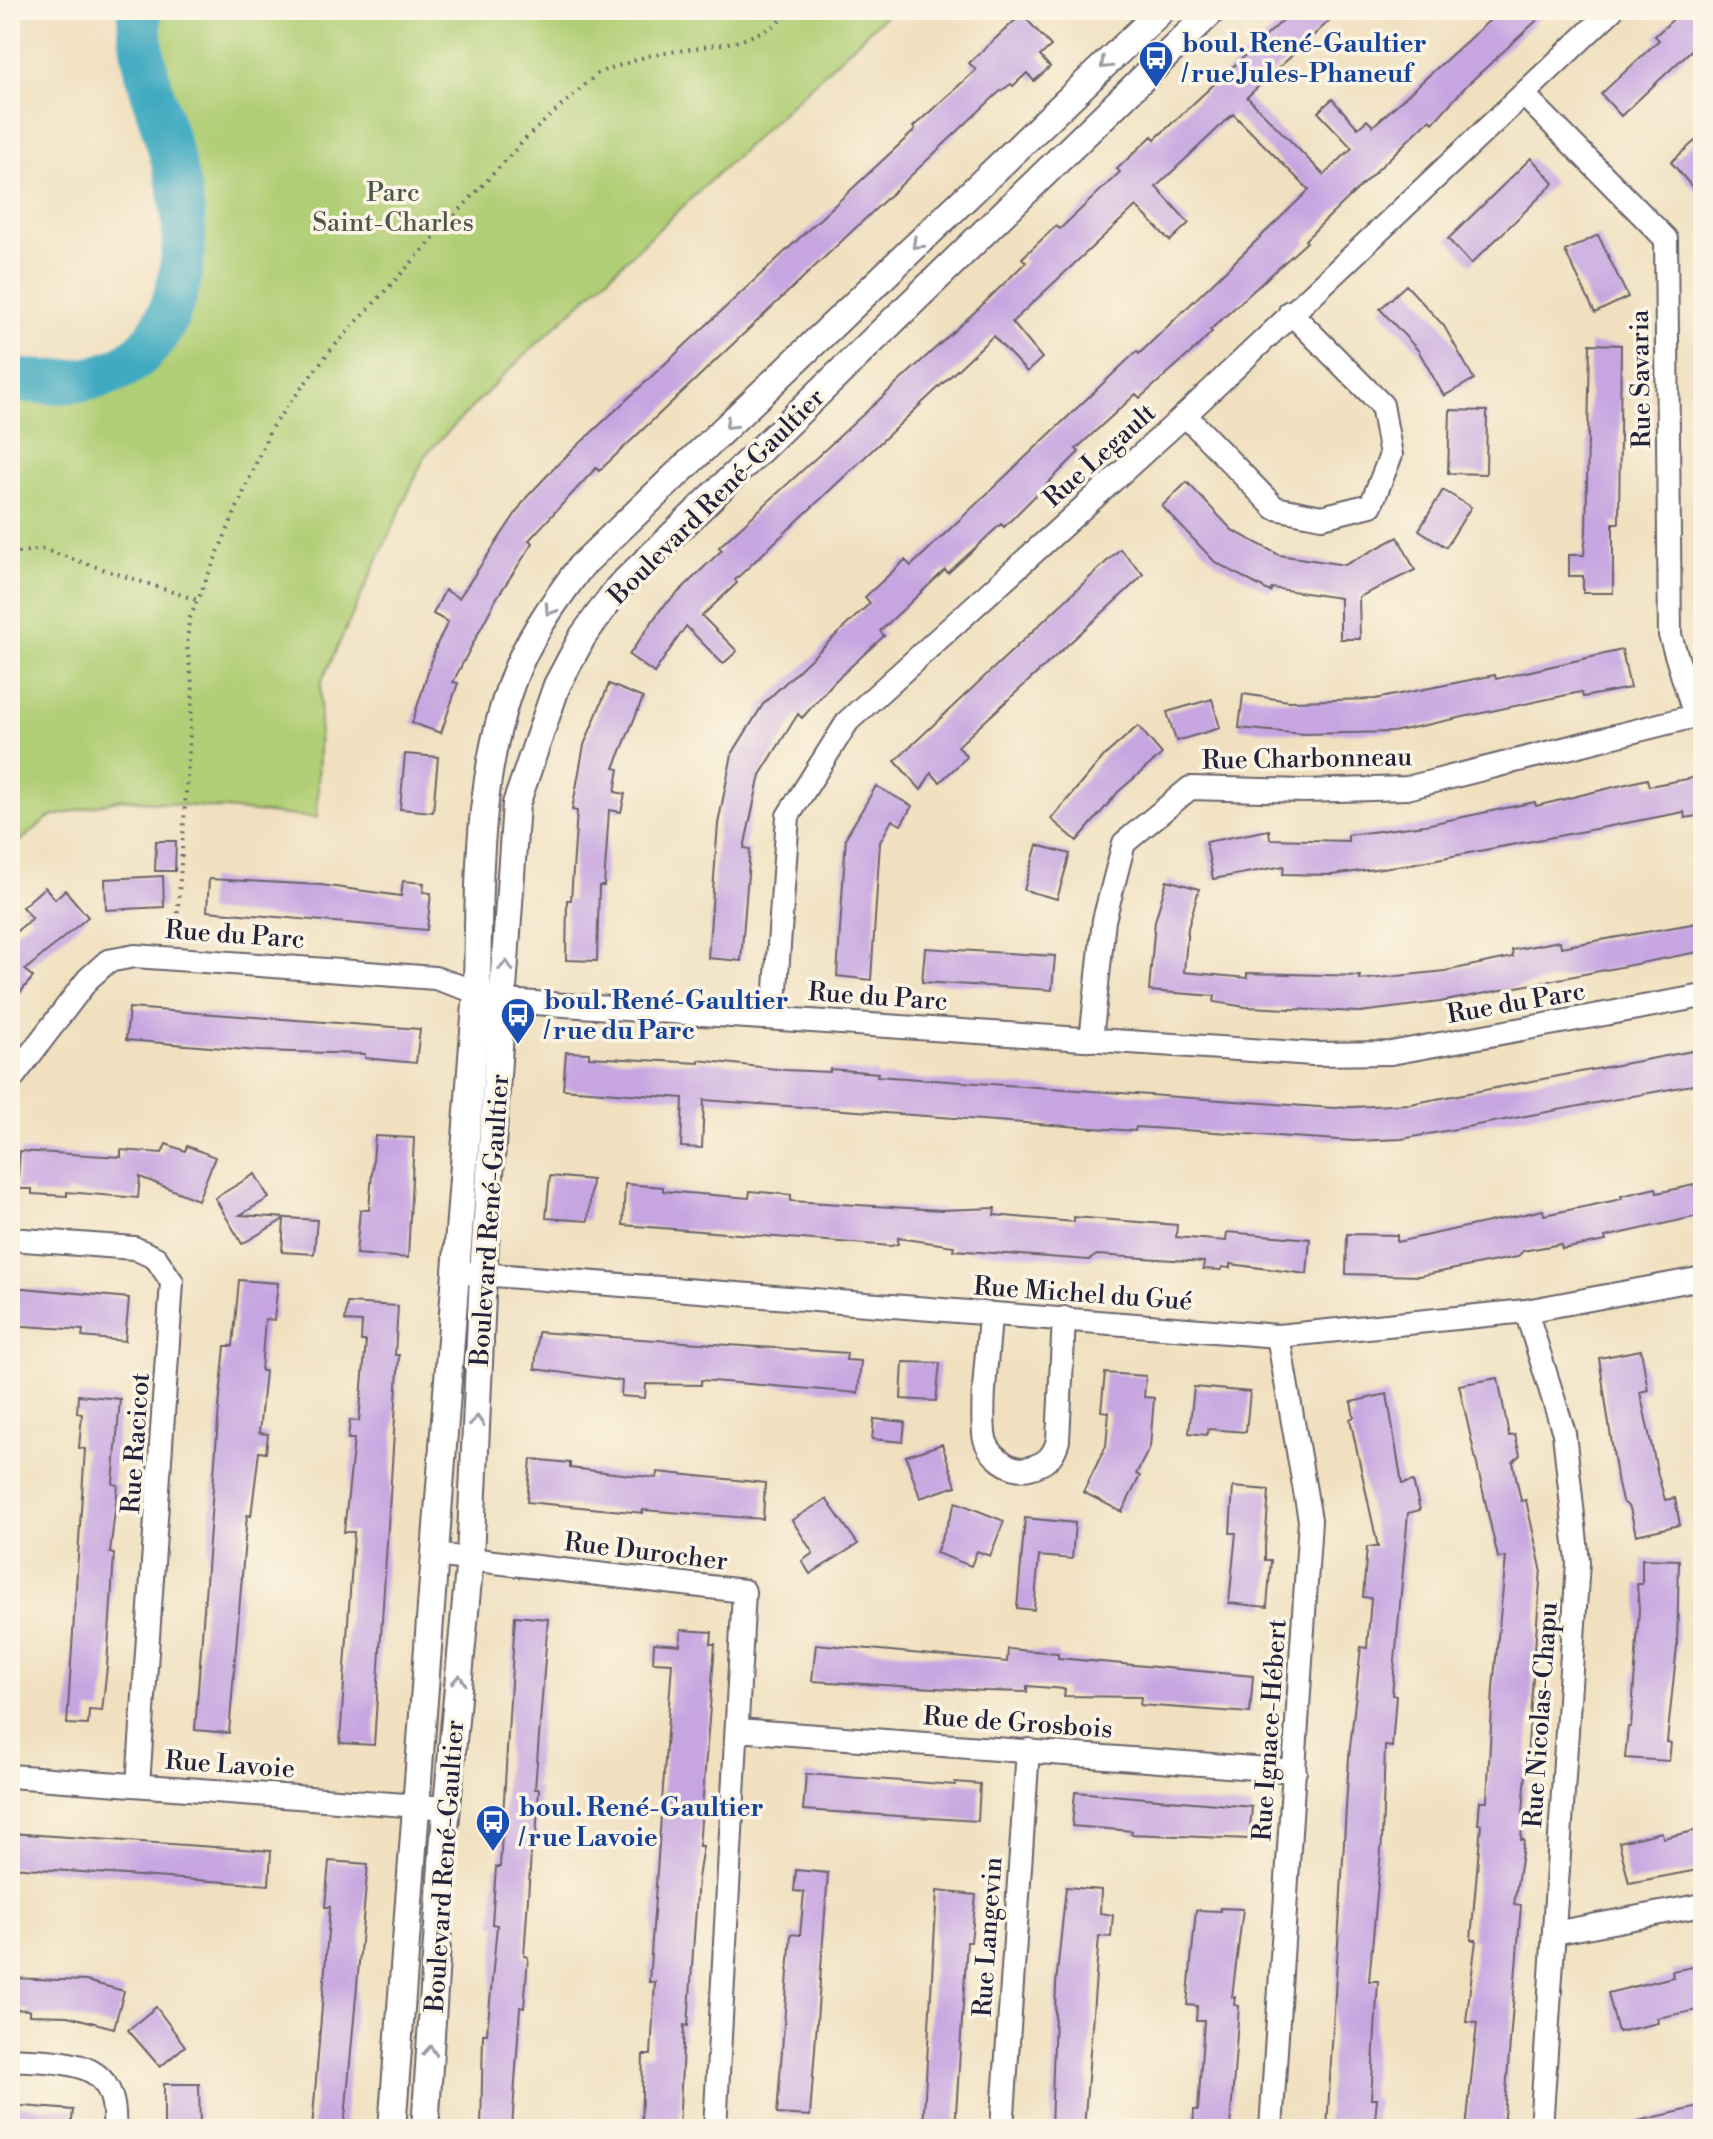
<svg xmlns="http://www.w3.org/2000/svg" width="1713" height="2139" viewBox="0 0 1713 2139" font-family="'Libre Bodoni',serif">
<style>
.green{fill:#b0ce75;stroke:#697858;stroke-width:2}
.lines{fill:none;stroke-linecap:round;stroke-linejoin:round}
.river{stroke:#41aac1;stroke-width:44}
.building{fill:#c6a5e1}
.minor-casing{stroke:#6a646a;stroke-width:26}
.tertiary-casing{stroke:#6a646a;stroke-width:30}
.path{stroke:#6a646a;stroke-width:4;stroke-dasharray:2 6;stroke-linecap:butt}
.minor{stroke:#fff;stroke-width:22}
.tertiary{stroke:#fff;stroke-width:26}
.oneway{stroke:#9c9ca7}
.labels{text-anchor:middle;stroke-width:7;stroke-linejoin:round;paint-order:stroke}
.transit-label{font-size:26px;font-weight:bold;fill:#164399;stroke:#fcf5e5;text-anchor:start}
.park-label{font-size:26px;fill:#4d564c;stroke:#fcf5e5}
.street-label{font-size:26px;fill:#22223b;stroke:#fcf5e5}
</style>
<rect width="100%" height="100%" fill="#fcf5e5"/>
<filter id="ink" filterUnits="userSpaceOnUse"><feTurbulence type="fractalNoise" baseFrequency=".0125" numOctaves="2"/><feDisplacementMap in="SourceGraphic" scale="16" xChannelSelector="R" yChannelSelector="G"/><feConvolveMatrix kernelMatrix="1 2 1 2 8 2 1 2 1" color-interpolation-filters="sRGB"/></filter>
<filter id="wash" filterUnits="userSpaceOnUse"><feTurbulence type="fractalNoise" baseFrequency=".006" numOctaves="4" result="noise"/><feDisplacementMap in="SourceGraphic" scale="32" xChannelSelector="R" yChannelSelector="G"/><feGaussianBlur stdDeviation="1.8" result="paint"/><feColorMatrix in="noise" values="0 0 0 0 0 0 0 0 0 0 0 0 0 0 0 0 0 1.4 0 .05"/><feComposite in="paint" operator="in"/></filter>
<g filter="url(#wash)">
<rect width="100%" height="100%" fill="#f0e0c0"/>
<path class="green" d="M156,10H891L504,375L426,454L321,683L317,818L121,799L48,818L10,850V394L60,398L109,393L140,378L164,357L184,321L196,282L195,224L158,65Z"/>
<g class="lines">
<path class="river" d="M10,380C42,382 76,385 107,374C177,350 192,258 180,193C169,129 139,78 139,10"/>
</g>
<g id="blocks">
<path class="building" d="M1294,10H1341L1247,97L1324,175L1352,148L1318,112L1332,99L1358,128L1367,120L1373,126L1501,10H1548L1466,86L1433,123L1430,119L1305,240L1307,242L1210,330L1212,332L1195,349L1140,398L1136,394L1076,449L1079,452L1004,527L1001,524L948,573L945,570L880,631L884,636L835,681L802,718L798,714L760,775L744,848L750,849L741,961L708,958L718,824L732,754L764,703L870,603L865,597L905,560L911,566L1115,372L1137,351L1139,354L1309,190L1233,114L1156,187L1189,223L1170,241L1136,206L1012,322L1042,358L1027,372L993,336L735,580L737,583L702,616L737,651L723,664L686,626L654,673L629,655L661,609L722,550L719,547L979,308L1026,262L1022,258L1056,226L1060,229L1120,172L1117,169L1152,136L1155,139Z
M1683,10H1691L1703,23V39L1621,116L1601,94L1659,40L1655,36Z
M1022,14L1051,46L1040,56L1050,67L1034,81L1027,73L1013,86L1011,84L998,93L599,471L596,468L529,540L533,543L496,599L453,682L458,683L441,733L412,723L437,644L448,622L433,614L445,590L459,598L526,498L559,463L915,130L913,127L976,70L969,63Z
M1703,134V200L1671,162Z
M1531,158L1554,183L1471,264L1448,239Z
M1598,235L1628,297L1595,313L1565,251Z
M1406,285L1444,326L1474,379L1444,396L1418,350L1380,309Z
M1590,344L1621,345L1619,523H1613V593H1583V576H1569V555H1584L1586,532Z
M1450,410L1487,411L1486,474L1448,473Z
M1187,482L1232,530L1279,555L1345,565L1398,537L1415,570L1359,597L1360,639H1340V598L1272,588L1270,592L1215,562L1162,506Z
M1443,490L1471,507L1446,547L1419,530Z
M1120,549L1143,574L1138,580L958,746L967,757L940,782L931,773L921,790L895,761Z
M1622,650L1630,688L1583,697L1581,692L1393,732L1303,734L1239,728L1243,694L1289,701L1375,699L1495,675L1496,679Z
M609,684L643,698L614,768L619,769L615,792L625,794L621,812L609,810L604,886H599L597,961L566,960L567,900H571L577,811L572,810L584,745Z
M1212,699L1220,728L1176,741L1167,712Z
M1138,726L1162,754L1118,792L1077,841L1051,819L1104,756Z
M405,754L438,757L433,812L400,809Z
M1703,776V815L1685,818L1684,812L1411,864L1332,875L1283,874L1284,866L1213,879L1206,842L1269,830L1270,839L1348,841V835L1425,825L1535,802L1536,806L1647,779L1649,786Z
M876,786L912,806L901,825L892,820L880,842L871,980L837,976L846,837Z
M156,841H176L175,871H155Z
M1037,845L1070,854L1057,899L1024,890Z
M163,876L164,907L106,910L105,879Z
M209,879L321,885L401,896L403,881L424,883L423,892L431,893L427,930L207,911Z
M1167,880L1199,889L1188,928L1184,972L1247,978V973L1360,976V980L1445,971L1513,957L1512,950L1560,941L1561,947L1703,922V951L1440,1002L1360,1012L1246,1007L1214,1002L1215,996L1149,991L1155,921Z
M45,887L55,899L65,890L88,917L25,970L33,977L10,1005V937L32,918L22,907Z
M925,948L1055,956L1052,990L922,982Z
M129,1008L420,1029L416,1063L365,1058V1054L259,1051L126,1040Z
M1703,1049V1083L1402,1139L1354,1141L1136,1127L1135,1131L704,1100L702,1148L681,1147L683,1098L563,1089L566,1052L589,1053V1057L699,1063V1060L785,1070L830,1072V1069L878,1073L877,1076L1334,1108L1410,1104Z
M375,1136L414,1138L408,1258L356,1254L360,1210H369Z
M166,1144L185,1151L187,1146L215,1157L198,1200L140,1177L138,1198L67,1192V1196L32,1194V1189H17L20,1151L121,1157V1150L162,1153Z
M255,1174L269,1198L240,1215L317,1220L314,1254L282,1252L284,1219L242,1244L215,1198Z
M550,1176L592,1180L588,1221L546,1218Z
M1703,1183V1215L1605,1237L1606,1241L1562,1249L1561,1244L1523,1251L1517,1257L1419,1276L1346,1274L1347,1234L1397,1235V1242L1543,1210L1544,1215L1622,1199L1621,1196L1656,1188L1657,1193Z
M625,1184L663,1187V1191L749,1198L750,1191L791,1195V1201L941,1210L995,1208L994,1215L1074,1222V1217L1177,1225L1176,1237L1226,1241L1227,1232L1310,1239L1307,1274L1230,1264V1268L1222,1267L1221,1270L1203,1269L1204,1262L1097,1255L1089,1260L953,1250L954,1246L898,1238V1244L891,1246L623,1225Z
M239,1280L278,1283L274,1320L265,1319L261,1371H265L259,1433L268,1434L266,1453L259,1452L251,1516L247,1515L229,1733L195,1730L219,1407L225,1346H233Z
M13,1287L129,1298L125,1341L82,1337L83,1330L10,1325Z
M347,1303L398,1306L395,1355H399L374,1745L340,1743L354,1532H344L354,1439H348L350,1420L359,1421L366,1341H361L362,1322L345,1321Z
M538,1332L847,1353L846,1360L861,1361L858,1393L701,1380V1385L646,1384L645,1398L621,1396L622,1381L535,1369Z
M1641,1350L1648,1390L1640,1392L1658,1475L1665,1500L1675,1498L1680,1525L1636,1535L1630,1508L1622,1501L1618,1484L1599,1358Z
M903,1362L940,1363L936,1401L901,1399Z
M1105,1373L1146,1376L1144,1397L1154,1398L1150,1447L1136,1474L1140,1476L1122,1512L1083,1492L1106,1446L1109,1412L1101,1411Z
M1498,1378L1509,1436L1515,1435L1520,1455L1513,1462L1521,1501L1526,1500L1541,1568L1521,1840H1524L1514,1904L1521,1905L1503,2129H1466L1477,2023L1466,2022L1476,1940H1471L1481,1824H1478L1480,1801H1487L1493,1688L1506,1557L1498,1558L1459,1385Z
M1194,1387L1250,1392L1246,1432L1208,1429L1207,1435L1189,1433Z
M1387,1394L1402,1484L1413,1481L1420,1510L1408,1513L1392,1695L1396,1696L1392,1747L1385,1746L1382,1840L1369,1981H1378L1371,2099H1377L1374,2129H1327L1349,1757L1361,1647L1367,1648L1371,1598L1363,1597L1367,1547H1378L1350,1419L1354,1417L1351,1402Z
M78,1395L120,1399L113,1484L118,1485L110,1553L114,1554L107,1667L102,1711L89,1710L88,1725L67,1724L85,1449L79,1448L82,1414L77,1413Z
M874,1419L905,1422L903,1442L872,1439Z
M942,1444L956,1486L920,1498L906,1456Z
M531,1459L570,1463V1468L657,1478L658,1472L765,1483L763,1519L643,1510V1513L527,1502Z
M1233,1487L1269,1490L1265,1546V1560H1271L1267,1607L1229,1603L1236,1533H1230Z
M826,1499L858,1544L810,1574L802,1561L813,1553L792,1520Z
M956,1502L1004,1521L990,1556L977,1551L971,1566L936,1553Z
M1025,1518L1075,1523L1072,1559L1039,1556L1034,1610L1017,1608Z
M1642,1559L1679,1560L1677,1646L1667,1742L1671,1743L1669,1761L1625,1758L1628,1727H1631L1639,1610L1637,1584H1642Z
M515,1616L548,1619L535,1789H539L536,1839H532L524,1956L528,1957L524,2008L520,2007L512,2129H481L483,2034H487L497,1925L492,1924L496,1867H500Z
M681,1630L712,1632L711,1644H715L699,1846H703L698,1878L688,2026L684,2025L679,2129H641L643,2055H651L655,1982H649L672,1663L653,1662L654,1643L680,1645Z
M816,1644L1007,1662L1008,1649L1058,1653V1658L1253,1676L1250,1713L1140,1705L1141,1697L1064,1696L1065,1689L1027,1686V1692L987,1691L812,1681Z
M806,1774L955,1785V1782L980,1784L978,1821L803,1810Z
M1075,1792L1252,1807L1249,1839L1131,1834L1132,1831L1072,1826Z
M1703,1829V1869L1629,1883L1619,1842L1662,1832L1663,1838Z
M10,1833L271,1851L269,1885L10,1867Z
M329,1861L368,1864L344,2129H312L330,1907H325Z
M796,1870L828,1873L810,2116L777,2114L791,1934L800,1935L804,1892L794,1891Z
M1066,1887L1101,1890L1100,1913L1113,1915L1111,1937L1099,1936L1084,2129H1051L1056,1984Z
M937,1891L976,1895L971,1942H967L955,2129H923Z
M1220,1908L1243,1909L1232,1997H1235L1234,2005L1239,2006L1230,2129H1193L1194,2110H1198L1204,2021H1196L1197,2006L1187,2005L1196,1910L1220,1911Z
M1703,1965V2009L1657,2018L1658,2023L1618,2032L1608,1993L1673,1977L1672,1971Z
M11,1978L86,1981L124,1991L114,2028L68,2016L29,2015V2010L10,2009Z
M156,2007L185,2046L160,2067L128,2030Z
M164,2084H199L200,2129H164Z
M10,2105L73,2110L71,2129H10Z
M1703,2106V2129H1639L1638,2121Z"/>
</g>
</g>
<g filter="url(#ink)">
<use href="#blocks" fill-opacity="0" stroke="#6a646a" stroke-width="2"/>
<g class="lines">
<g class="minor-casing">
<path id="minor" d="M1525,96L1666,239L1670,635L1695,716
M1185,415L1275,508L1322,517L1371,505L1391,455L1382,405L1290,312
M774,1017L788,816L848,721L1185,415L1612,10
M1091,1040L1104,920L1124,843L1190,788L1304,791L1407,788L1703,714
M10,1081L88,979L108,961L135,956L435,978L504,1001L1313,1054L1391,1053L1703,996
M10,1239L134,1248L156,1258L172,1282L138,1785
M468,1273L1278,1336L1526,1311L1703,1278
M1526,1311L1564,1433L1578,1562L1541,2129
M990,1314C988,1353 981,1395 984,1434C986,1454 1010,1473 1029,1468C1046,1464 1054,1456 1058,1440L1064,1318
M434,1555L744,1591L715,2129
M737,1730L1295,1771
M10,1776L447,1808
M1554,1933L1703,1905
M10,2059C65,2063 119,2056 114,2129
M1002,2129L1028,1750
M1271,2129L1310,1520L1278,1336"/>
</g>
<g class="tertiary-casing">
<path id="tertiary" d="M392,2129L477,991C479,883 476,765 519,664C535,628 558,597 581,566L1162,10
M425,2129L443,1849L470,1558L483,1274L516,804L557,685L583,636L618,588L1213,10"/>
</g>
<path class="path" d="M10,554L42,549L200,601
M176,937L193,691L187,646L189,620L271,428L328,353L528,136L598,73L647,56L740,41L770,28L797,10"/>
<use href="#minor" class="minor"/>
<use href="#tertiary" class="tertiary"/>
</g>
<defs><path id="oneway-chevron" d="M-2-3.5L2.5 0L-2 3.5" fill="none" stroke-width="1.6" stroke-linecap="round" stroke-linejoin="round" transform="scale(2)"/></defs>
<g class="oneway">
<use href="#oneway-chevron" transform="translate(1105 64) rotate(136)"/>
<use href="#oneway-chevron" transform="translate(917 244) rotate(136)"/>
<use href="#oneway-chevron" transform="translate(730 424) rotate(136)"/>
<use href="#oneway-chevron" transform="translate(550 610) rotate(123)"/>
<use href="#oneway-chevron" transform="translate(506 966) rotate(-86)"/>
<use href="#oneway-chevron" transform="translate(477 1421) rotate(-87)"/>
<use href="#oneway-chevron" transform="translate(459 1680) rotate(-85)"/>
<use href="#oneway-chevron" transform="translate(430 2051) rotate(-86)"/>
</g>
</g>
<defs>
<g id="bus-pin" transform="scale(1.8)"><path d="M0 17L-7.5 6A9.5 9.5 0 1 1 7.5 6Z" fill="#1a4fb4" stroke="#fcf5e5"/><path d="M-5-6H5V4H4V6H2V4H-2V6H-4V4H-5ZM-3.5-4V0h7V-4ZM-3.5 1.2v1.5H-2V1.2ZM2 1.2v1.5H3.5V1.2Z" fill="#fff"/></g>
</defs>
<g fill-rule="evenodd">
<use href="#bus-pin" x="1156" y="58"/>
<use href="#bus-pin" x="518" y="1015"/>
<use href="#bus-pin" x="493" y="1822"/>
</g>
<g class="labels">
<g class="transit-label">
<text x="1182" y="52">boul. René-Gaultier<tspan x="1182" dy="30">/ rue Jules-Phaneuf</tspan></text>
<text x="544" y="1009">boul. René-Gaultier<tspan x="544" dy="30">/ rue du Parc</tspan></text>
<text x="519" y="1816">boul. René-Gaultier<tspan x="519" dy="30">/ rue Lavoie</tspan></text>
</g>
<g class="park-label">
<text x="393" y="201">Parc<tspan x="393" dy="30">Saint-Charles</tspan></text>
</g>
<g class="street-label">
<text transform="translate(1640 379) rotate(-91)" y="9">Rue Savaria</text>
<text transform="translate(1099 455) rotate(-42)" y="9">Rue Legault</text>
<text transform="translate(716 496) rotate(-45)" y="9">Boulevard René-Gaultier</text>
<text transform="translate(1307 758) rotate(-1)" y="9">Rue Charbonneau</text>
<text transform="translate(235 934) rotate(4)" y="9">Rue du Parc</text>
<text transform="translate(878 996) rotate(4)" y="9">Rue du Parc</text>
<text transform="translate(1516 1002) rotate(-10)" y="9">Rue du Parc</text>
<text transform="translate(489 1220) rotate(-86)" y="9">Boulevard René-Gaultier</text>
<text transform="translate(1083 1293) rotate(4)" y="9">Rue Michel du Gué</text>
<text transform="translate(135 1443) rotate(-86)" y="9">Rue Racicot</text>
<text transform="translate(646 1551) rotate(7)" y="9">Rue Durocher</text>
<text transform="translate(1540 1715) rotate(-86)" y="9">Rue Nicolas-Chapu</text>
<text transform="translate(1018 1722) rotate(4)" y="9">Rue de Grosbois</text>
<text transform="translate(1269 1730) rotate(-86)" y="9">Rue Ignace-Hébert</text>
<text transform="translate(230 1764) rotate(4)" y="9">Rue Lavoie</text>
<text transform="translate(444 1866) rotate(-86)" y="9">Boulevard René-Gaultier</text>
<text transform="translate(987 1937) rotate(-86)" y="9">Rue Langevin</text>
</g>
</g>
<rect width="1713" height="2139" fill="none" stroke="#fcf5e5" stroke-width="40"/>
</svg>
